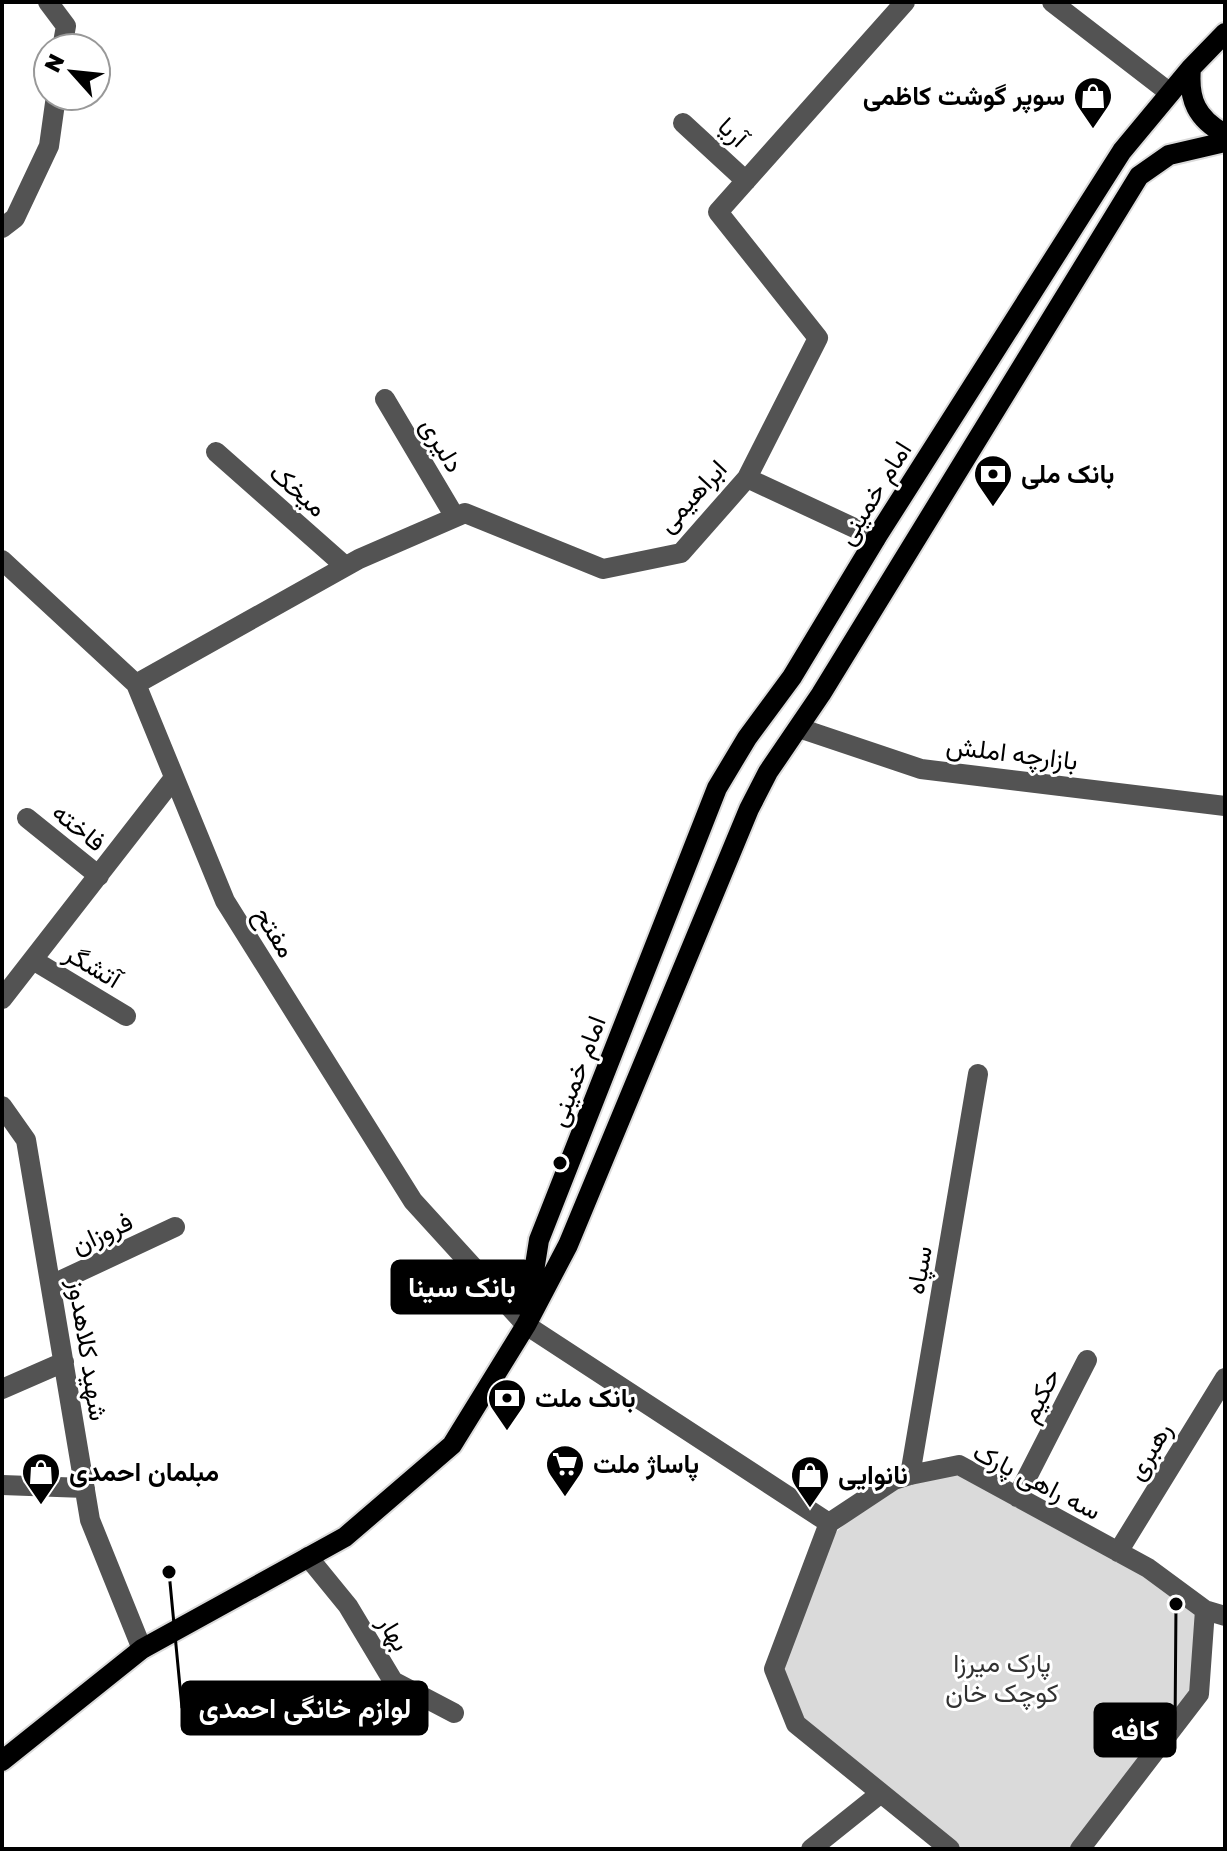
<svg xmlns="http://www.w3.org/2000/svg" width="1227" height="1851" viewBox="0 0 1227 1851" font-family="'Golos Text',Vazirmatn,sans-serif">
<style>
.green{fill:#dadada}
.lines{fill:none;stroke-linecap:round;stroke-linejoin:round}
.major-casing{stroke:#dbdbdb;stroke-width:24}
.minor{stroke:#535353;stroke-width:20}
.major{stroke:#000;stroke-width:20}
.labels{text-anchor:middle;stroke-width:6;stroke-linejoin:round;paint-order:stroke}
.poi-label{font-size:26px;font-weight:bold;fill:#000;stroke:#fff;text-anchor:start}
.street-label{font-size:26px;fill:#000;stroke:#fff}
.park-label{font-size:26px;fill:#313131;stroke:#fff}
.leader{fill:none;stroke:#000;stroke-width:3}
.callout-dot{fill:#000;stroke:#fff;stroke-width:3}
.callout{fill:#000;stroke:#000;stroke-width:3}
.callout-label{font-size:28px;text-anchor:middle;font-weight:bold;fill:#fff}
</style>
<rect width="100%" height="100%" fill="#fff"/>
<path class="green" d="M959,1468L1205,1610L1199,1694L1076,1849H953L796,1724L774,1669L836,1532L887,1485Z"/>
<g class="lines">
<g class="major-casing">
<path id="major" d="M1191,68C1188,100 1197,119 1225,134
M528,1309L539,1240L717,788L747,738L792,677L876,538L1122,151L1191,68L1225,33
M2,1761L142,1649L345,1537L452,1445L526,1325L568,1245L749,809L768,772L821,694L1139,176L1169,155L1225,142"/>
</g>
<path class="minor" d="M48,2L66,26L62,48
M1052,2L1170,93
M683,123L746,181
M2,228L15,218L49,146L56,96
M385,399L455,517
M216,452L345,566
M747,478L876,538
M2,560L136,684L225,901L413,1201L526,1325L829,1523
M136,684L359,559L465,513L603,569L681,553L747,478L818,338L718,212L905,2
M799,728L921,769L1225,806
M27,818L99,876
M33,960L126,1016
M2,999L174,778
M2,1106L26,1140L90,1520L142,1649
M51,1285L175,1227
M2,1389L64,1362
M910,1475L978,1074
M2,1485L85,1488
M1017,1497L1087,1360
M1118,1552L1225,1378
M308,1557L348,1606L393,1681L454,1713
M1205,1610L1225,1616
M811,1849L881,1793
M950,1849L796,1724L774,1669L829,1523L894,1480L910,1475L959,1465L1148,1568L1205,1610L1199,1694L1080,1849"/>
<use href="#major" class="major"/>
</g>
<defs>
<g id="shop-pin" transform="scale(2)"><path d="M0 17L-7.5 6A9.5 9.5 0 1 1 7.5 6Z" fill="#000" stroke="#fff"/><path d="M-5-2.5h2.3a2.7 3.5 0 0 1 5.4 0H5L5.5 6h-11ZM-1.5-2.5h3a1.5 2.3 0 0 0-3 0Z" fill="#fff"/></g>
<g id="bank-pin" transform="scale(2)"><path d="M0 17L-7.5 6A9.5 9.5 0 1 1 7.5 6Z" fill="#000" stroke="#fff"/><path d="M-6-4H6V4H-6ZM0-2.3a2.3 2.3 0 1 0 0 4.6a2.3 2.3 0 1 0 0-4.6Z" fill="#fff"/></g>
<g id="supermarket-pin" transform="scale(2)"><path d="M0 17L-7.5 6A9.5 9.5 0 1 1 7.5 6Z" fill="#000" stroke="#fff"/><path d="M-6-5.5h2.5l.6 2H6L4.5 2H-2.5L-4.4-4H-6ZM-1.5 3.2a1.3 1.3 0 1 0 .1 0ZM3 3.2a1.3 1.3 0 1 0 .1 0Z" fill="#fff"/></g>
</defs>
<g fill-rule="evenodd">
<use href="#shop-pin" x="1093" y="96"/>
<use href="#bank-pin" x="993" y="474"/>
<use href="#bank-pin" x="507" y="1398"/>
<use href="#supermarket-pin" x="565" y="1464"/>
<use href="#shop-pin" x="41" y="1472"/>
<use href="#shop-pin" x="810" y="1475"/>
</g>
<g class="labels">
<g class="poi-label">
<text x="1065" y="105" text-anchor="end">سوپر گوشت کاظمی</text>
<text x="1021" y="483">بانک ملی</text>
<text x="535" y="1407">بانک ملت</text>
<text x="593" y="1473">پاساژ ملت</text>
<text x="69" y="1481">مبلمان احمدی</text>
<text x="838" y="1484">نانوایی</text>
</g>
<g class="street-label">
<text transform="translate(733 132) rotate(43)" y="9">آریا</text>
<text transform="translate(442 445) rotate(59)" y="9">دلیری</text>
<text transform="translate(298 490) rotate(41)" y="9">میخک</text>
<text transform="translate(874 493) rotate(-58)" y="9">امام خمینی</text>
<text transform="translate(692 496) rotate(-47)" y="9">ابراهیمی</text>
<text transform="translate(1012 753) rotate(7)" y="9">بازارچه املش</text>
<text transform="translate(79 827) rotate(39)" y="9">فاخته</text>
<text transform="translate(275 932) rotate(58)" y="9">مفتح</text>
<text transform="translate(93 966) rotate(31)" y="9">آتشگر</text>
<text transform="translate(577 1071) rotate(-69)" y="9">امام خمینی</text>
<text transform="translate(102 1233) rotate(-25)" y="9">فروزان</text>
<text transform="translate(919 1270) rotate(-80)" y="9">سپاه</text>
<text transform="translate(88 1350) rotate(81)" y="9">شهید کلاهدوز</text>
<text transform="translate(1040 1395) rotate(-63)" y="9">حکیم</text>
<text transform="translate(1149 1451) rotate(-59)" y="9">رهبری</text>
<text transform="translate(1037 1481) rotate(27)" y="9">سه راهی پارک</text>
<text transform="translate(394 1633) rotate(59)" y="9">بهار</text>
</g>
<g class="park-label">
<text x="1002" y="1672">پارک میرزا<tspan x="1002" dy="30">کوچک خان</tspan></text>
</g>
</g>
<path class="leader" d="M560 1163L532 1287M169 1572L182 1708M1176 1604L1175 1730"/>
<g class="callout-dot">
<circle cx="560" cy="1163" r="8"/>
<circle cx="169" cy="1572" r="8"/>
<circle cx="1176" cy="1604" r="8"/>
</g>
<g class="callout">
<rect x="392" y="1261" width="140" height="52" rx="8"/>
<rect x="182" y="1682" width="245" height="52" rx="8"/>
<rect x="1095" y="1704" width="80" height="52" rx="8"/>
</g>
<g class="callout-label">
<text x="462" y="1297">بانک سینا</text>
<text x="305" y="1718">لوازم خانگی احمدی</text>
<text x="1135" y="1740">کافه</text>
</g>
<rect width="1227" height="1851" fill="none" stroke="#000000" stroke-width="8"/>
<g transform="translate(72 72) rotate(297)"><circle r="38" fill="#ffffff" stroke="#999999" stroke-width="2"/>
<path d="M0-6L14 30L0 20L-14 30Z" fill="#000000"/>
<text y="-12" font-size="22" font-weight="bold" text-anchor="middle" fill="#000000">N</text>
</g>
</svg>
